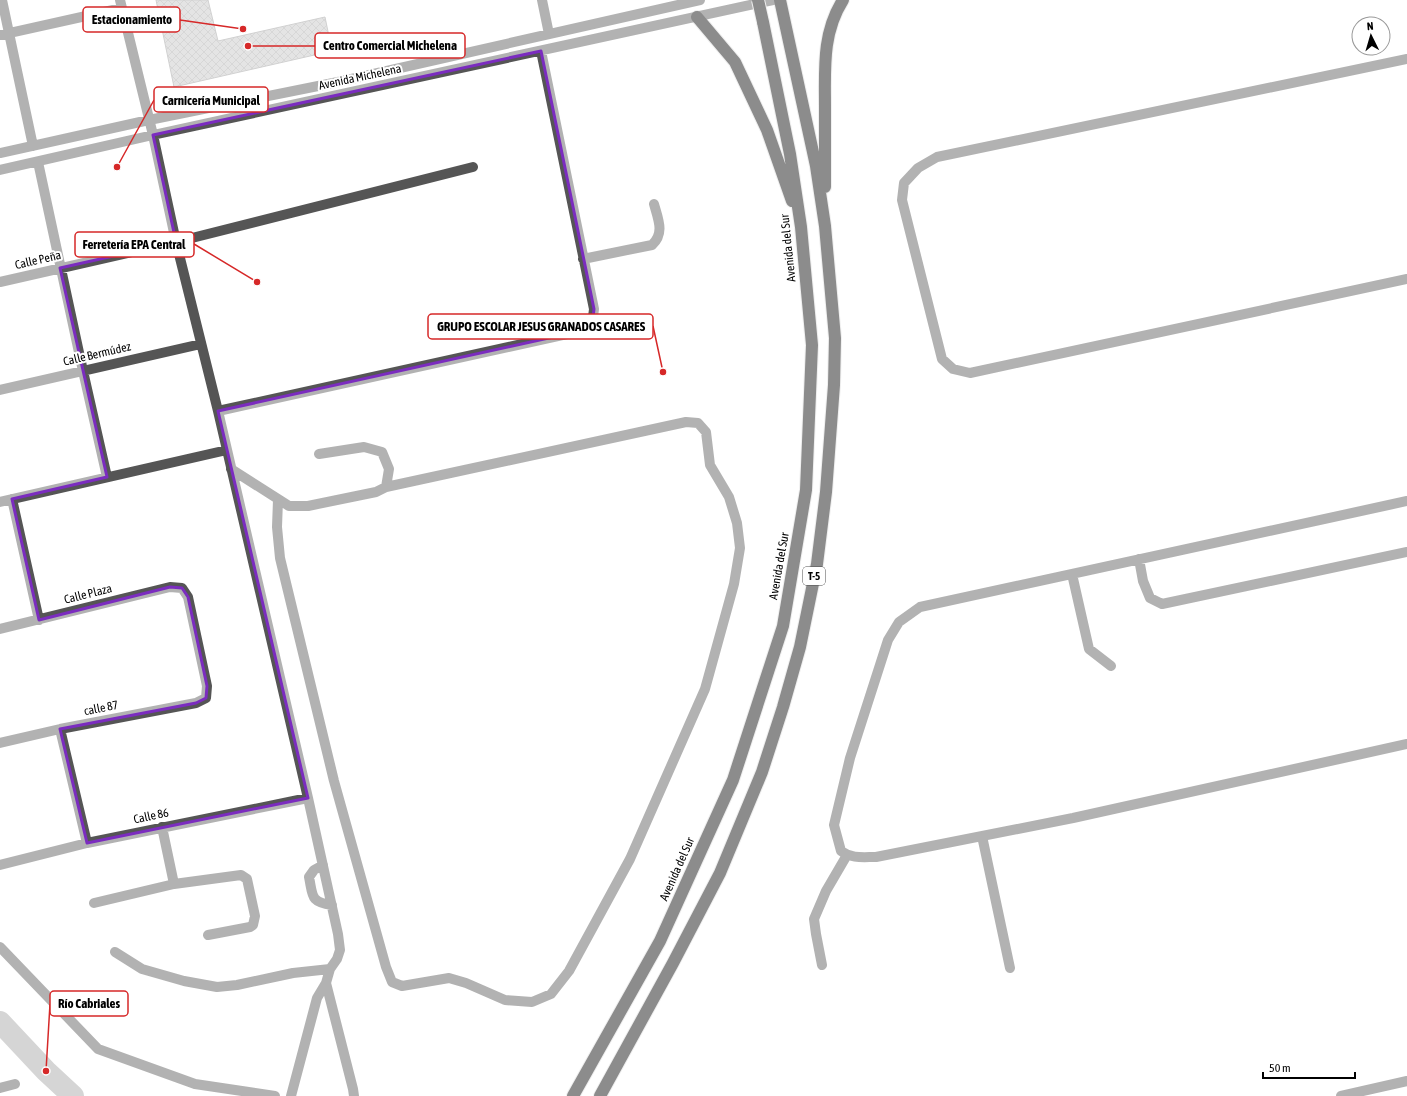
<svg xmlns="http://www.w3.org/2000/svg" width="1407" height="1096" viewBox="0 0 1407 1096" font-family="'Asap Condensed',sans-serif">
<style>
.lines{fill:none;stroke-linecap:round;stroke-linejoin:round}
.river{stroke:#a3a3a3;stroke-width:22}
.building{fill:url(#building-cross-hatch);stroke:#999}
.highway-casing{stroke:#dbdbdb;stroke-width:14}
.minor{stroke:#555;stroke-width:10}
.highway{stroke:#000;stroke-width:12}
.highway-bridge-casing{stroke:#dbdbdb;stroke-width:14;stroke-linecap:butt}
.highway-bridge{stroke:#000;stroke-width:12}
.marked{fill:none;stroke:#7b2cbf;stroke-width:3;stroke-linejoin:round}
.labels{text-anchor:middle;stroke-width:4;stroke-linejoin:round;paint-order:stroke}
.shield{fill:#fff;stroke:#4c4c4c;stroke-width:1}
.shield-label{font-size:11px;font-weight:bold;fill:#000}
.street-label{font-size:12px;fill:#000;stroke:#fff}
.leader{fill:none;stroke:#d62828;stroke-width:1.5}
.callout-dot{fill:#d62828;stroke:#fff;stroke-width:1.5}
.callout{fill:#fff;stroke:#d62828;stroke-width:1.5}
.callout-label{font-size:13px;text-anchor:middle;font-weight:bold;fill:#000}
</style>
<defs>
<pattern id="building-cross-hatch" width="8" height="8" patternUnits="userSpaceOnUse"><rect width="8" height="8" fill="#c4c4c4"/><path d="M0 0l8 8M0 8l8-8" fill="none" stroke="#a7a7a7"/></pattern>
</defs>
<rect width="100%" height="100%" fill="#fff"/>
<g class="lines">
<path class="river" d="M0,1022L46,1071L73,1096"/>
</g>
<path class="building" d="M156,0H208L218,41L325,17L332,51L174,87Z"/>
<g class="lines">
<g class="highway-casing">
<path id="highway" d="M697,17L735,62L767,130L792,201
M825,187C825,160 825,133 825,107C825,69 822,33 843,0
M573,1096L660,941L733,780L783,626L806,490L812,345L801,227L790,154L763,22
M600,1096L673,963L720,873L762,772L783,707L800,647L817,564L826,492L834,385L835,338L825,226L816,166L780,0"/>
</g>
<path class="minor" d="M2,0L33,146
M120,0L153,135L176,242L218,411L308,798L338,934L340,950L337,959L330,969L326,983L353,1089L354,1096
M542,0L549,34
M0,35L122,8
M1407,59L937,157L918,168L904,183L902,200L942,359L953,369L970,373L1407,279
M0,153L149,120L338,82L700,0
M38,162L83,371L107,477
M0,170L153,135L773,0
M583,259L652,245C665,233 658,219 654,204
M0,282L176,242L473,167
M0,390L201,344
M218,411L576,332L592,325L594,309L541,51
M231,469L289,506H308L376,492L386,487L389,469L382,452L364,447L319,454
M12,499L39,620
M278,500L277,527L280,558L334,781L386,967L392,982L402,986L449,978L466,983L505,1000L532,1002L551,994L569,971L630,859L705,689L734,584L740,548L737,523L729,497L710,465L706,432L698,423L686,422L386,487
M1407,501L920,607L899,622L888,640L850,758L834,825L841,851C852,859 863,857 876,857L1073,818L1407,744
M0,502L227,450
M1139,559L1143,581L1150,598L1162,604L1407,552
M1072,574L1089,649L1111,666
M0,629L170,587L182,588L188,597L207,686L206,698L196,703L60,729L0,743
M60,729L87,843
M982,836L1010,968
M0,865L87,843L308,798
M323,865L314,870L309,877C313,896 310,902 332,905
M174,884L241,875L247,879L255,916L253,925L250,927L208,935
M94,903L174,884L162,827
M0,947L98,1049L195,1084L275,1096
M115,952L142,969L184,981L217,987L237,985L293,973L330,969
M822,965L816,934L814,919L826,891L847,855
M0,1088L15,1084
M291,1096L317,998L326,983
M1341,1096L1407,1081"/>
<use href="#highway" class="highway"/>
<g class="highway-bridge-casing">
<path id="highway-bridge" d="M758,0L763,22"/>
</g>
<use href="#highway-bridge" class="highway-bridge"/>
</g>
<path d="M0 0H1407V1096H0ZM541,51L594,309L592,325L576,332L218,411L308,798L87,843L60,729L196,703L206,698L207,686L188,597L182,588L170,587L39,620L12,499L107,477L60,268L176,242L153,135Z" fill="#fff" fill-opacity=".55" fill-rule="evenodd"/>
<path class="marked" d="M541,51L594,309L592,325L576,332L218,411L308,798L87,843L60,729L196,703L206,698L207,686L188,597L182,588L170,587L39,620L12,499L107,477L60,268L176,242L153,135Z"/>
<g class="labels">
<rect class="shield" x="803" y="567" width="22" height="18" rx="3"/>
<g class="shield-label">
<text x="814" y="580">T-5</text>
</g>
<g class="street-label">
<text transform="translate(360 77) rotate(-12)" y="4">Avenida Michelena</text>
<text transform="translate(788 248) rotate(-96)" y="4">Avenida del Sur</text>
<text transform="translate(38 260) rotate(-13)" y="4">Calle Peña</text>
<text transform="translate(97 354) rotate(-13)" y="4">Calle Bermúdez</text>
<text transform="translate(779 566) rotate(-80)" y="4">Avenida del Sur</text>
<text transform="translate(88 594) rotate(-14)" y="4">Calle Plaza</text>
<text transform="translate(101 708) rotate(-11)" y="4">calle 87</text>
<text transform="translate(151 816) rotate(-12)" y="4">Calle 86</text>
<text transform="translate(677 869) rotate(-66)" y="4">Avenida del Sur</text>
</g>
</g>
<path class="leader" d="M243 29L180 20M248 46L315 46M117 167L154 100M257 282L194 244M663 372L653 326M46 1071L50 1004"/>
<g class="callout-dot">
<circle cx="243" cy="29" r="4"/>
<circle cx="248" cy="46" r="4"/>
<circle cx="117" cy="167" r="4"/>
<circle cx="257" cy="282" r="4"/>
<circle cx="663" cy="372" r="4"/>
<circle cx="46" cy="1071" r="4"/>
</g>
<g class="callout">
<rect x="83" y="7" width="97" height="25" rx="4"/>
<rect x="315" y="33" width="150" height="25" rx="4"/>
<rect x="154" y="87" width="114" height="25" rx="4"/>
<rect x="75" y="232" width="119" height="25" rx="4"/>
<rect x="428" y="314" width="225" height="25" rx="4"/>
<rect x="50" y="991" width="78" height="25" rx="4"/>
</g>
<g class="callout-label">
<text x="132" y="24">Estacionamiento</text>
<text x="390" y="50">Centro Comercial Michelena</text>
<text x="211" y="105">Carnicería Municipal</text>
<text x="134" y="249">Ferretería EPA Central</text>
<text x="541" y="331">GRUPO ESCOLAR JESUS GRANADOS CASARES</text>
<text x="89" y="1008">Río Cabriales</text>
</g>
<g transform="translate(1371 36) rotate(355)"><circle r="19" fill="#ffffff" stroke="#999999"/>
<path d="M0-3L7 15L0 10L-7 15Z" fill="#000000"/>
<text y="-6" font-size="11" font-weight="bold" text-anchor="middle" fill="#000000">N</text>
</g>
<path d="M1263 1072v6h92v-6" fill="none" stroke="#000000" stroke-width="2"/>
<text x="1269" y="1072" font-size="12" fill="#000000" stroke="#ffffff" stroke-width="3" paint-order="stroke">50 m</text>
</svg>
